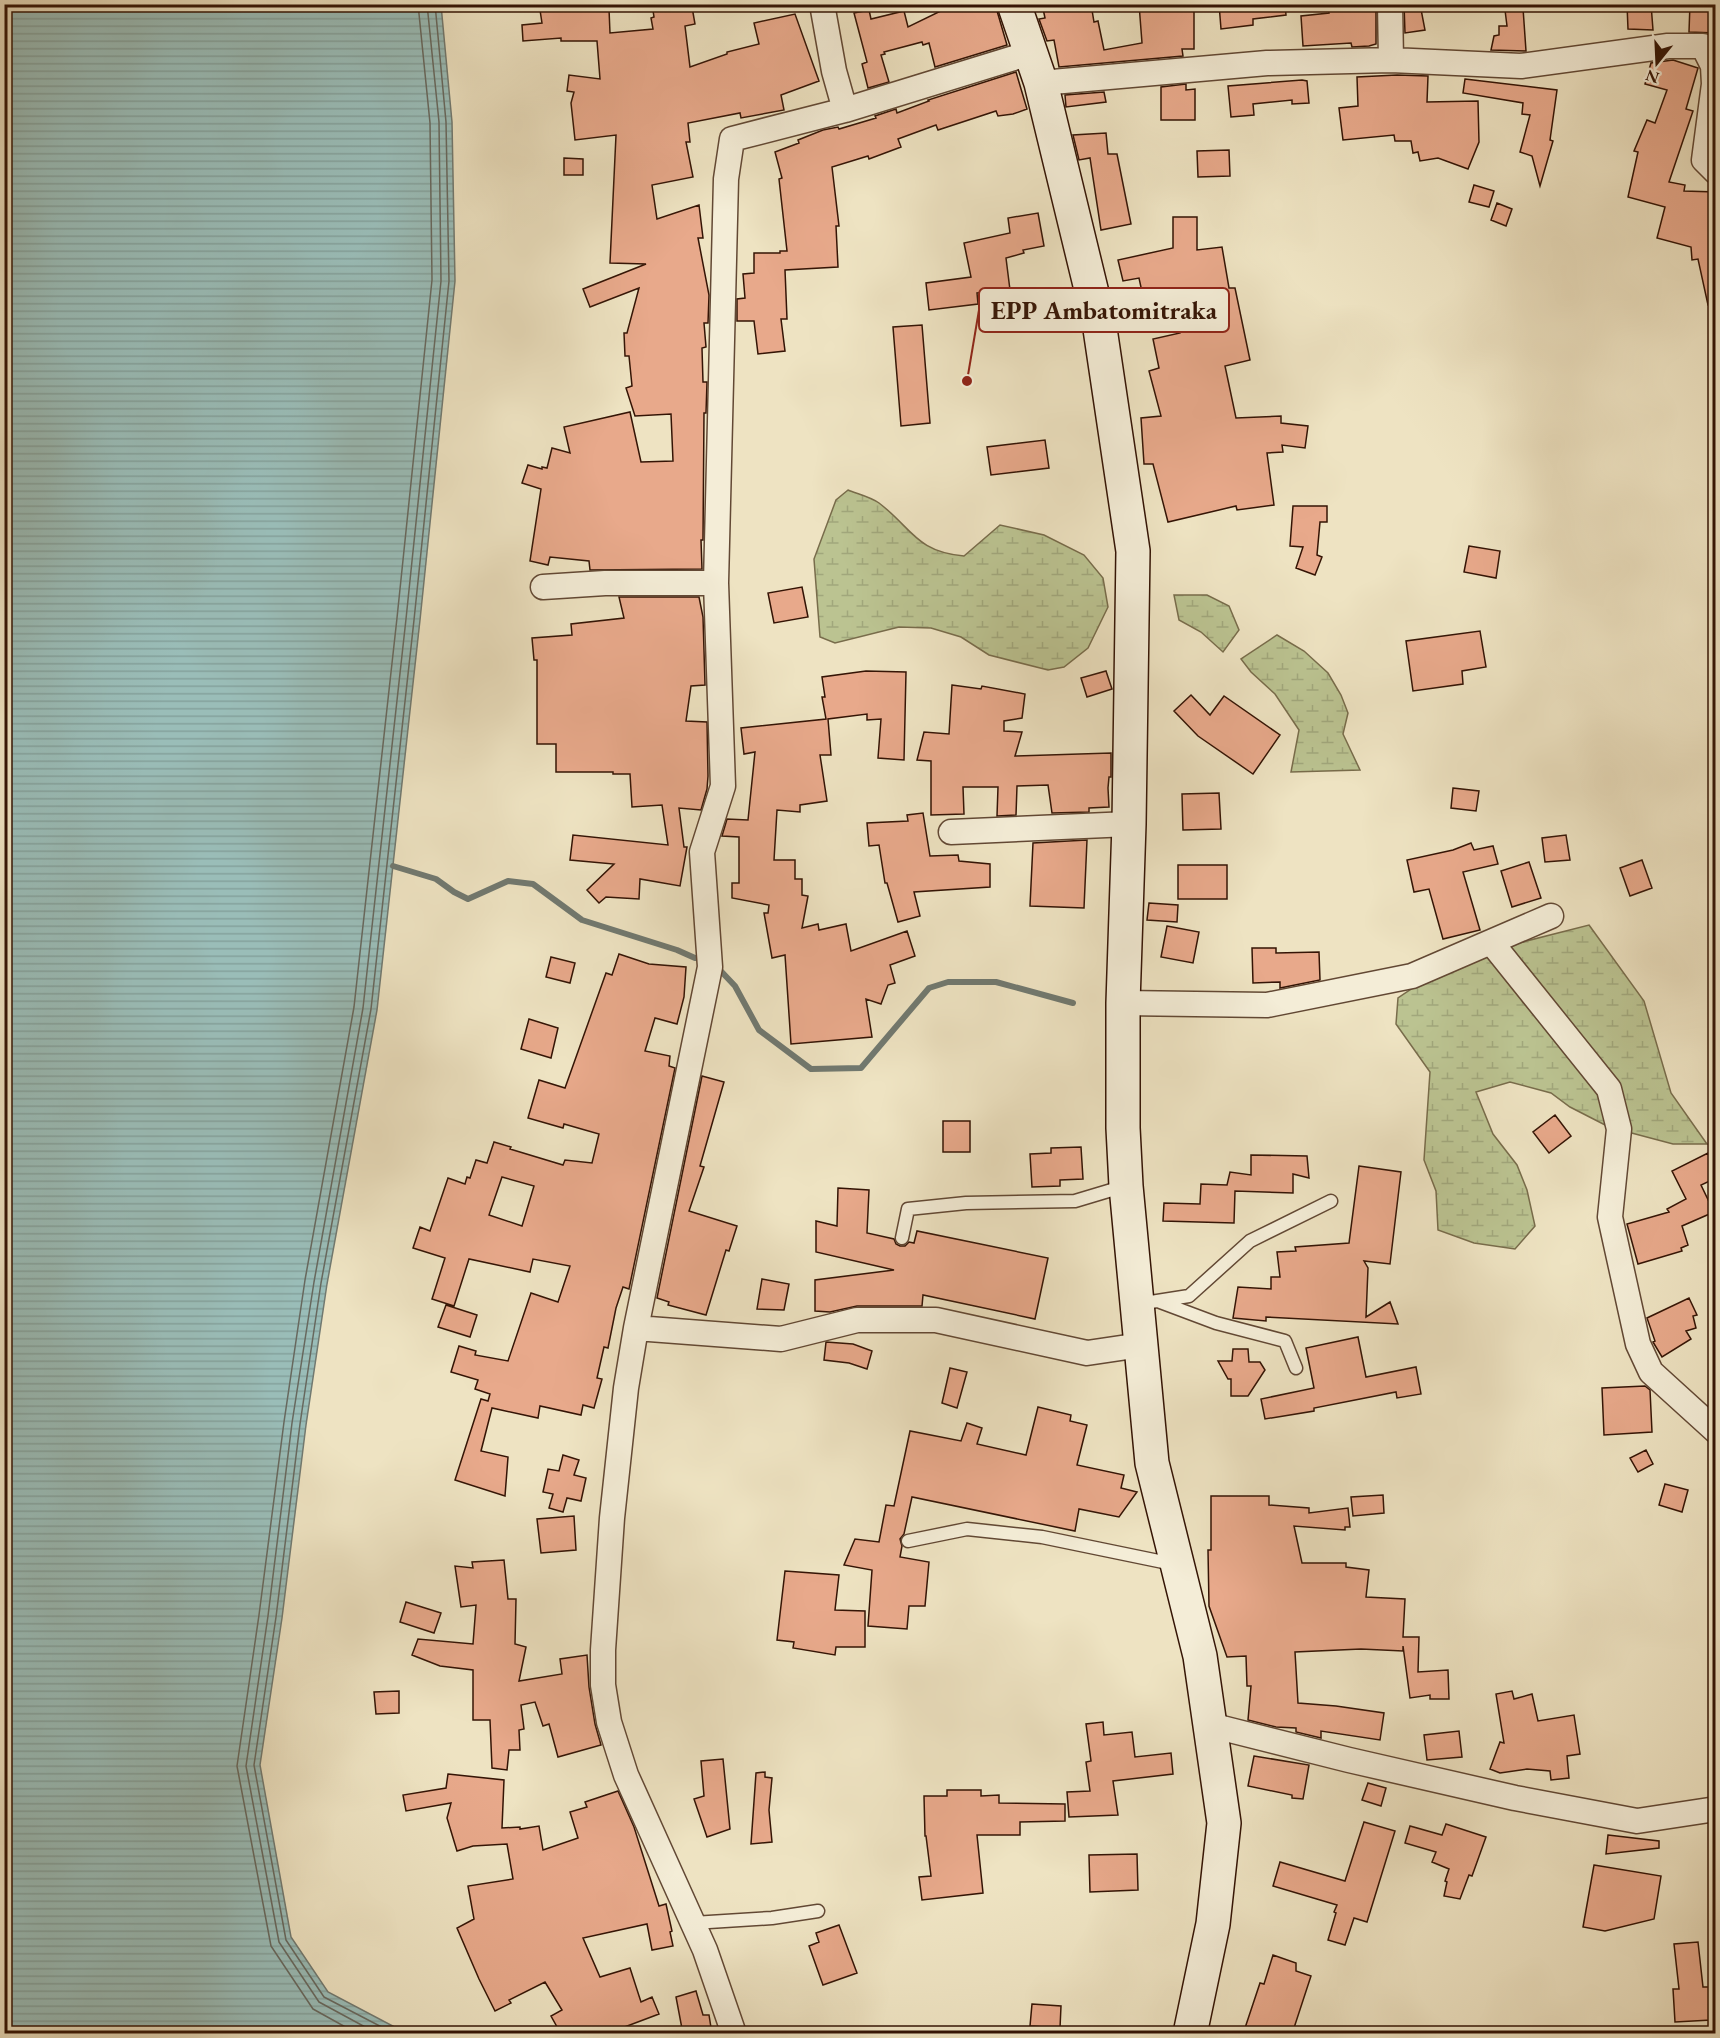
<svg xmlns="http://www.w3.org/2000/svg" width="1720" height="2038" viewBox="0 0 1720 2038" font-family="'EB Garamond',serif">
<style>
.wetland{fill:url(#wetland-marsh);stroke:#786c4b;stroke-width:1.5}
.water{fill:url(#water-rules);stroke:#717970;stroke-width:1.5}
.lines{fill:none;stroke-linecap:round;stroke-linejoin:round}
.shore{stroke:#67685e;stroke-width:1.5}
.stream{stroke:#717970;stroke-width:6}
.building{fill:#e8a98b;stroke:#341405;stroke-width:1.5;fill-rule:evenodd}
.lane-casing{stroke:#624834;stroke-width:15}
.street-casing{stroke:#624834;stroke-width:27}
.secondary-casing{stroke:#341405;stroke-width:36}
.lane{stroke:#f4edd7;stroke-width:12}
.street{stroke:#f4edd7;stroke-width:24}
.secondary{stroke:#f4edd7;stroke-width:33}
.leader{fill:none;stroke:#8f2418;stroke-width:2}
.callout-dot{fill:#8f2418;stroke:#f4edd7;stroke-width:2}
.callout{fill:#f4edd7;stroke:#8f2418;stroke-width:2}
.callout-label{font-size:26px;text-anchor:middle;font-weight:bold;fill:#341405}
</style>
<defs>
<pattern id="wetland-marsh" width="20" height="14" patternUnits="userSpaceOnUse" patternTransform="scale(1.5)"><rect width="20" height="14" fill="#bbc391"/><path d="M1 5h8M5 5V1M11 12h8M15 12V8" fill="none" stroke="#a1a77c"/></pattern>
<pattern id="water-rules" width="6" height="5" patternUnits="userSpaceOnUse" patternTransform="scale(1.5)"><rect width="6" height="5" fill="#9abdb8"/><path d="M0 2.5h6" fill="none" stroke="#85a29d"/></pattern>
</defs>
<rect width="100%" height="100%" fill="#eee3c2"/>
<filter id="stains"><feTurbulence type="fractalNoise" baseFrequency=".00333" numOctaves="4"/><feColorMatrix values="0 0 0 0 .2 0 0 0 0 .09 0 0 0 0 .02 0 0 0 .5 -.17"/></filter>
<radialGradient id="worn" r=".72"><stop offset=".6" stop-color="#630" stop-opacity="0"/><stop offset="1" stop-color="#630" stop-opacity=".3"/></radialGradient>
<path class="wetland" d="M848,490C858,494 871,497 879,503C912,528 916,552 964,556L1000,525L1044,535L1084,555L1103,578L1108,607L1088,648L1064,667L1048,670L989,655L961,637L931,628L899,627L835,643L820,637L814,559L836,500Z
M1174,595H1207L1229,606L1239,630L1223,652L1201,632L1179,620Z
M1277,635L1304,651L1328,673L1341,695L1348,713L1343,734L1360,770L1291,772L1299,730L1275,694L1251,672L1241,659Z
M1589,925L1644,1001L1671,1093L1707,1144H1673L1609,1127L1570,1107L1551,1093L1510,1082L1476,1092L1493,1134L1517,1165L1527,1190L1535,1226L1515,1249L1474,1243L1438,1230L1436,1191L1424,1160L1430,1072L1396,1024L1398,998L1456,959Z"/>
<path class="water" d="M5,4L441,5L452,122L455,281L420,620L377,1010L327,1284L306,1425L282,1618L260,1765L291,1937L328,1992L404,2032L416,2033H5Z"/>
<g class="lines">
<path class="shore" d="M358,2034L313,2009L271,1946L237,1766L259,1615L284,1422L305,1280L354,1007L397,618L432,280L430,123L418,4
M378,2034L319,2002L279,1942L246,1766L268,1616L292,1423L314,1282L363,1008L406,619L441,281L439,122L427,4
M395,2034L324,1997L286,1940L254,1765L276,1617L300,1424L321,1283L371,1009L414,620L449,281L446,122L435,4"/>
<path class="stream" d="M393,866L436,879L454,892L468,899L508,881L533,884L582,920L677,950L695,958
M718,968L735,986L759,1030L811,1069L861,1068L929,988L948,982H996L1073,1003"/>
</g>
<path class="building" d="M543,4H592V9H609L610,33L653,29L651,18L654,17L652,4H683V9L692,7L695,24L685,26L690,67L727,54V52L759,44L754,23L795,14L819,81L781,95L784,110L741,118L740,113L688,123L690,142H686L693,177L652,185L657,219L699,205L703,238H698L709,295L708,323H704L706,347L702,348L703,382H707L706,413H704L703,540H701L702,569L590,570L589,561L550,557L548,565L530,561L541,489L522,483L528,465L542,469V467L547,468L552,448L570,453L564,427L630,412L641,462L673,461L671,414L635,416L626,388L632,386L629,356H625L624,333H627L639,288L590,307L583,289L646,264L610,263L616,135L575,140L571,103L574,92L567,91L569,75L600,79L597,41H561V38L523,41L522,25L542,23L540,10L544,9Z
M955,4H995L1007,45L935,67L929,43L923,45L922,42L884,52L885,54L881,55L889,82L868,88L862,64L867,62L854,13L869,10L871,19L904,11L908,27Z
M1042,4H1091L1094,22L1098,21L1104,50L1142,43L1139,4H1194V49H1182L1183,56L1059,67L1054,40L1047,41L1039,19L1045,18Z
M1219,4H1285L1286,15L1253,19V25L1221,29Z
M1328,4H1376V44L1369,46L1352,47L1351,43L1303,46L1301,16L1329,13Z
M1404,4H1420L1425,30L1405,33Z
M1627,4H1651L1653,30L1628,29Z
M1690,4H1716V33L1689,32Z
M1523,8L1526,51L1491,50L1494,36L1499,35V26H1507L1505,10Z
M1673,60L1698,68L1686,109L1693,111L1669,182L1685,185L1684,191L1716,192V304L1708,305L1698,259L1692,260L1691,247L1657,238L1665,207L1628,197L1638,152L1634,151L1647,120L1655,123L1667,90L1645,84L1651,63Z
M1016,72L1027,109L1013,114L998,116L996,111L938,130L936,125L898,139L901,147L869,159L868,156L832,167L839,226H836L838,267L785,270L787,319H781L785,351L758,354L754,321H737V299L745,298L743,274L754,273V253H780V251H787L779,179L782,178L775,152L799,143L798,140L823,130L838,127L839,129L876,118L875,116L896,109L897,113L929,101L928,100Z
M1397,75L1428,76L1427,102L1478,101L1479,142L1468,169L1438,158L1420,161L1418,152L1413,153L1411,141H1395L1394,135L1343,140L1339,108L1358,106L1357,77Z
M1465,79L1557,90L1550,140L1553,141L1540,186L1532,156L1520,152L1530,115L1522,114L1523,103L1463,93Z
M1302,80L1307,81L1309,103L1292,104V100L1253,104L1254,115L1231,117L1228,86Z
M1186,84V90L1195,89V120H1161V87Z
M1104,92L1106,102L1066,107L1065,95Z
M1106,133L1108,154H1117L1131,224L1101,230L1090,158L1079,160L1073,135Z
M1229,150L1230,176L1198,177L1197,151Z
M564,158L583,159V175H564Z
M1474,185L1494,191L1489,207L1469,202Z
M1497,203L1512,209L1506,226L1491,220Z
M1038,213L1044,246L1023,250L1024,253L1006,258L1010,290L977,293L978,304L929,310L926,283L971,277L964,243L1010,233L1008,218Z
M1173,217H1197V250L1222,247L1229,288H1235L1250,360L1225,366L1236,418L1281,416V423L1308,426L1305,448L1282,445L1283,452L1267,453L1274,505L1237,510L1236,506L1168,522L1153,464H1144L1141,418L1161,416L1149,371L1159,368L1153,339L1180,333L1173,295L1144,301L1139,278L1123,281L1118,260L1173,248Z
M922,325L930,423L901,426L893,327Z
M1045,440L1049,468L991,475L987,447Z
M1293,506H1327V522H1320L1317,555L1322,557L1315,575L1296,568L1303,547L1290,546Z
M1469,546L1500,551L1496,578L1464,572Z
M802,587L808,617L774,623L768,593Z
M619,597H699L703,617L705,685L691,686L686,721L707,722L708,776L707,789L701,810L679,808L684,847H687L680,886L640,879L639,899L606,897L599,903L587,890L614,864L570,860L573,835L668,845L662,805L632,807L630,774H613V772H556V744H537V660H534L532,638L572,635L571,624L624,618Z
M1480,631L1486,667L1462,671L1463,684L1413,691L1406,641Z
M866,671L906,672L904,760L878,758L881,719L867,720V714L828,719L831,755H820L827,801L800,805V812L777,810L774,860H795V879H802V895L808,896L802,928L818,924L819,930L846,924L851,951L907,931L915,956L890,965L895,983L888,985L881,1004L866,999L872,1037L791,1044L785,955L772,958L764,913H768L769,905L732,898V883H739V837L722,836L727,819L748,820L755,752L744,754L741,728L826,719L822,697H825L822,677Z
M1106,671L1112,689L1087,697L1081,678Z
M952,685L981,689L982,686L1025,694L1022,718L1004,721V731L1022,732L1015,756L1111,753V777H1109L1108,788L1109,807L1089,808V812L1052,813L1048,785L1017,786L1016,815L997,816L998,787H963L964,814L931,815V761L917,760L924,732L949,734Z
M1191,695L1210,715L1224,696L1280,735L1253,774L1198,736L1174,711Z
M1453,788L1479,791L1476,811L1451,808Z
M1219,793L1221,829L1183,830L1182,794Z
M923,813L930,856L958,855L959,861L990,864V887L914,892L920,916L898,922L887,883H885L879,845L869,846L867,823L908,821L907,815Z
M1566,835L1570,860L1545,862L1542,838Z
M1087,840L1084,908L1030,906L1033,843Z
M1471,843L1474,850L1493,846L1498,864L1463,872L1480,930L1443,939L1429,889L1414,892L1407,860L1453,850Z
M1642,860L1652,888L1630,896L1620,868Z
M1529,862L1541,898L1512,907L1501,871Z
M1178,865H1227V899H1178Z
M1149,903L1178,905L1177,922L1147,920Z
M1167,926L1199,932L1193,963L1161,957Z
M1252,948H1276V953L1319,952L1320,980L1280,988V982L1253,983Z
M619,954L649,964L686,967L684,997L677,1024L655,1018L645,1051L670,1056L669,1066L675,1068L629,1289L623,1287L616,1308L608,1348L604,1347L597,1378L602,1379L594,1408L583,1405L581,1415L540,1406L538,1418L492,1408L481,1451L508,1457L505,1496L455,1480L481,1399L488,1401L490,1394L475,1389L478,1380L451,1372L459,1346L476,1351L475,1355L508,1361L531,1293L558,1302L570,1266L533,1259L530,1272L469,1259L454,1306L432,1299L445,1258L413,1248L420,1227L430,1231L448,1178L465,1184L467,1177L470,1178L476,1160L487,1163L494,1142L511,1147L510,1149L563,1165L565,1160L592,1163L599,1134L564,1124L563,1128L528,1118L539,1080L565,1088L606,973L612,975ZM502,1177L534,1186L522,1226L489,1215Z
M551,957L575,963L570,983L546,977Z
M529,1019L558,1028L551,1058L521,1049Z
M702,1076L724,1082L700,1166L704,1167L689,1211L737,1226L729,1251L726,1250L706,1315L668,1305L669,1302L657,1298Z
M1555,1115L1571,1136L1549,1153L1533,1132Z
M943,1121H970V1152H943Z
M1081,1147L1083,1179L1060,1180V1186L1032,1187L1030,1154L1051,1153V1148Z
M1708,1153L1716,1166V1178L1701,1185L1714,1212L1682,1226L1688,1245L1681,1248L1682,1251L1638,1264L1627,1224L1669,1212L1667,1209L1686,1199L1672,1171Z
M1251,1155L1307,1156L1309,1178L1293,1174V1193L1235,1191L1234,1223L1163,1221L1164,1203L1200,1204L1201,1184L1227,1185L1230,1172L1251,1175Z
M1359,1166L1401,1172L1390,1264L1364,1261L1368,1268L1366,1317L1390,1302L1398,1324L1266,1317V1321L1233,1318L1238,1287L1271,1289V1277H1280L1277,1252L1296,1251L1295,1247L1349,1243Z
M838,1188L869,1190L867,1233L894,1239L896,1244L900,1246H905L909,1242L914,1243L917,1231L1048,1258L1035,1319L923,1295L922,1306H857L830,1312L815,1311V1280L894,1270L816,1252V1221L837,1226Z
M762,1279L789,1284L784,1310L757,1309Z
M1689,1298L1697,1315L1693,1316L1696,1328L1686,1331L1691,1339L1662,1357L1653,1342L1655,1341L1647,1318Z
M446,1305L477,1315L470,1337L438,1327Z
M1358,1337L1366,1377L1416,1367L1421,1394L1397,1398L1396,1392L1314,1408V1411L1265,1419L1261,1399L1314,1388L1306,1348Z
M826,1342L853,1344L872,1351L867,1369L849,1363L824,1360Z
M1233,1349H1248L1249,1362H1260L1265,1370L1248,1396H1231V1379H1228L1218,1361H1232Z
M950,1368L967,1372L957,1408L942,1403Z
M1645,1386L1650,1390L1652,1432L1604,1435L1602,1388Z
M1038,1407L1071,1415L1070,1421L1087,1425L1077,1465L1124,1475L1121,1488L1137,1492L1119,1517L1079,1509L1075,1531L912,1497L904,1534L900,1539L902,1546L900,1557L929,1562L925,1606H909L907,1629L868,1626L872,1570L844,1565L855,1539L879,1542L886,1505L894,1506L910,1431L961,1441L967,1423L982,1428L977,1444L1026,1455Z
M1646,1450L1653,1464L1638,1472L1630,1458Z
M563,1455L579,1460L574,1475L586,1478L581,1501L567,1498L563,1512L549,1508L553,1494L543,1492L548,1469L559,1471Z
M1665,1484L1688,1490L1682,1512L1659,1505Z
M1383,1495L1384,1513L1353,1516L1351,1497Z
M1211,1496H1269V1505L1309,1508V1513L1348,1508L1350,1527H1345V1530L1294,1526L1302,1563H1346V1567L1369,1570L1366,1597L1405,1599L1403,1637H1419L1418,1672L1448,1670L1449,1699H1430V1695L1410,1698L1403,1646V1651L1361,1649L1295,1652L1298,1703L1336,1706L1384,1713L1380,1740L1321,1731V1738L1296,1732V1728L1276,1727L1248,1720L1251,1686H1247L1246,1656L1227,1657L1209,1606L1208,1550H1211Z
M574,1516L576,1550L541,1553L537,1519Z
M504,1560L508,1599H516L515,1644L526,1647L519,1681L562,1674L560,1659L587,1655L589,1687L595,1724L601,1745L558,1757L549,1724L543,1726L535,1702L521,1705L524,1729L519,1730L520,1750H509L507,1770L492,1768L490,1720H473V1670L440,1666L412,1655L418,1639L473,1644L476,1605L461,1607L455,1566L473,1568L472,1562Z
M785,1571L839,1575L835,1610L865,1611V1647H836L835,1655L793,1648L794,1642L777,1640Z
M406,1602L441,1613L434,1633L400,1622Z
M399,1691V1713L376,1714L374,1692Z
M1512,1691L1514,1699L1532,1694L1538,1721L1574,1715L1580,1754L1567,1756L1569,1778L1551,1780L1550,1771L1527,1769L1500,1773L1490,1769L1500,1742L1504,1743L1496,1694Z
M1103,1722L1104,1735L1132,1732L1135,1757L1171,1753L1173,1774L1113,1781L1118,1815L1069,1817L1067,1792L1090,1791L1086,1762L1091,1761L1086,1724Z
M1459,1731L1462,1757L1427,1760L1424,1735Z
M1254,1756L1309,1765L1303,1799L1292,1798V1795L1248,1786Z
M723,1759L730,1829L707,1837L694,1799L704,1796L701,1761Z
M765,1772V1777L772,1778L769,1810L772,1842L751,1844L756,1773Z
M448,1774L504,1780L502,1828L520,1827V1829L539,1826L543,1850L578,1838L570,1812L587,1807L585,1802L618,1791L634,1827L659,1906L666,1904L672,1931L670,1932L673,1946L652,1950L647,1924L583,1938L600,1977L630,1968L641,2002L652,1997L659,2014L606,2034H561L551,2016L562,2010L545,1982L509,2000L511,2003L495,2011L479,1979L457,1928L474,1919L468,1886L513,1879L507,1844L473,1846L457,1851L447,1818L451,1803L406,1811L403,1795L446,1788Z
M1368,1783L1386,1788L1381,1806L1362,1800Z
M947,1790H981V1796L999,1795V1803L1065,1804V1821L1020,1822V1835H977L983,1893L922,1900L919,1877L931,1876L926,1836H925L924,1796H947Z
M1364,1822L1395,1831L1367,1922L1354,1918L1345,1945L1328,1940L1336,1913L1334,1912L1337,1905L1273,1886L1280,1862L1345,1881Z
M1446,1824L1486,1837L1472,1876L1469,1875L1460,1899L1444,1896L1447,1882L1445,1881L1449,1869L1432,1862L1436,1852L1405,1843L1410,1826L1442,1835Z
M1608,1835L1659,1841V1848L1606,1854Z
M1137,1854L1138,1890L1090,1892L1089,1855Z
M1594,1865L1661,1876L1654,1919L1605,1931L1583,1927Z
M839,1925L857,1973L823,1985L809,1946L819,1942L816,1933Z
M1698,1942L1703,1987H1709L1711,2020L1675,2022L1673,1989H1679L1674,1944Z
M1273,1955L1296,1963V1971L1311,1976L1292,2034H1243L1260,1983L1264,1984Z
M696,1991L703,2015H709L712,2034H683L676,1997Z
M1032,2004L1061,2006L1060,2028L1030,2026Z"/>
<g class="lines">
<g class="lane-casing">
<path id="lane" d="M902,1238L908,1209L966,1203L1075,1201L1125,1186
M1160,1302L1216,1323L1285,1341L1296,1368
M1138,1304L1189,1296L1250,1241L1331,1201
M908,1541L967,1529L1042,1537L1173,1564
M693,1923L772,1918L818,1911"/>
</g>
<g class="street-casing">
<path id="street" d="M822,4L834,71L845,110
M1390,4L1391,60
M1041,83L1267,63L1391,60L1521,66L1668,46H1703L1713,66L1714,84L1704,160L1716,172
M543,587L605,583H716
M951,832L1129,824
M1491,942L1609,1089L1619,1129L1610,1217L1638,1344L1651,1372L1716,1431
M1123,1003L1267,1005L1412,976L1551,916
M636,1328L781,1339L857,1320H936L1087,1353L1141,1345
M1210,1725L1349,1760L1515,1798L1637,1821L1716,1809
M734,2034L705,1950L626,1775L609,1722L603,1685V1650L612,1518L626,1388L636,1328L710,967L702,852L723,786L716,583L726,179L732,139L845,110L1030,53"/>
</g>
<g class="secondary-casing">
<path id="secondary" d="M1014,4L1041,83L1099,322L1133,551L1129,824L1123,1003V1128L1126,1186L1152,1463L1200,1656L1224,1823L1213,1924L1190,2034"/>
</g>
<use href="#lane" class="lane"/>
<use href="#street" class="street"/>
<use href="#secondary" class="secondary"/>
</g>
<path class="leader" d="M967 381L979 310"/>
<circle class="callout-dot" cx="967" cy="381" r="6"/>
<rect class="callout" x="979" y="288" width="250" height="44" rx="6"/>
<g class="callout-label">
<text x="1104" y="319">EPP Ambatomitraka</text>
</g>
<rect width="1720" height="2038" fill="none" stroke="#eee3c2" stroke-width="24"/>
<rect x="6" y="6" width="1708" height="2026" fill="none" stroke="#341405" stroke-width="3"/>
<rect x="12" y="12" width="1696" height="2014" fill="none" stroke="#341405" stroke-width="1.5"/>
<g transform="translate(1657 63) rotate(198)" stroke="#f4edd7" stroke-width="4.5" paint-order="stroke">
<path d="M0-4.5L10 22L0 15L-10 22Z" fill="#341405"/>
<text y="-9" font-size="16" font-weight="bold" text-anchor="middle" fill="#341405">N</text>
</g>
<rect width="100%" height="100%" filter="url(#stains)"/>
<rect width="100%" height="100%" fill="url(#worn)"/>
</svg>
